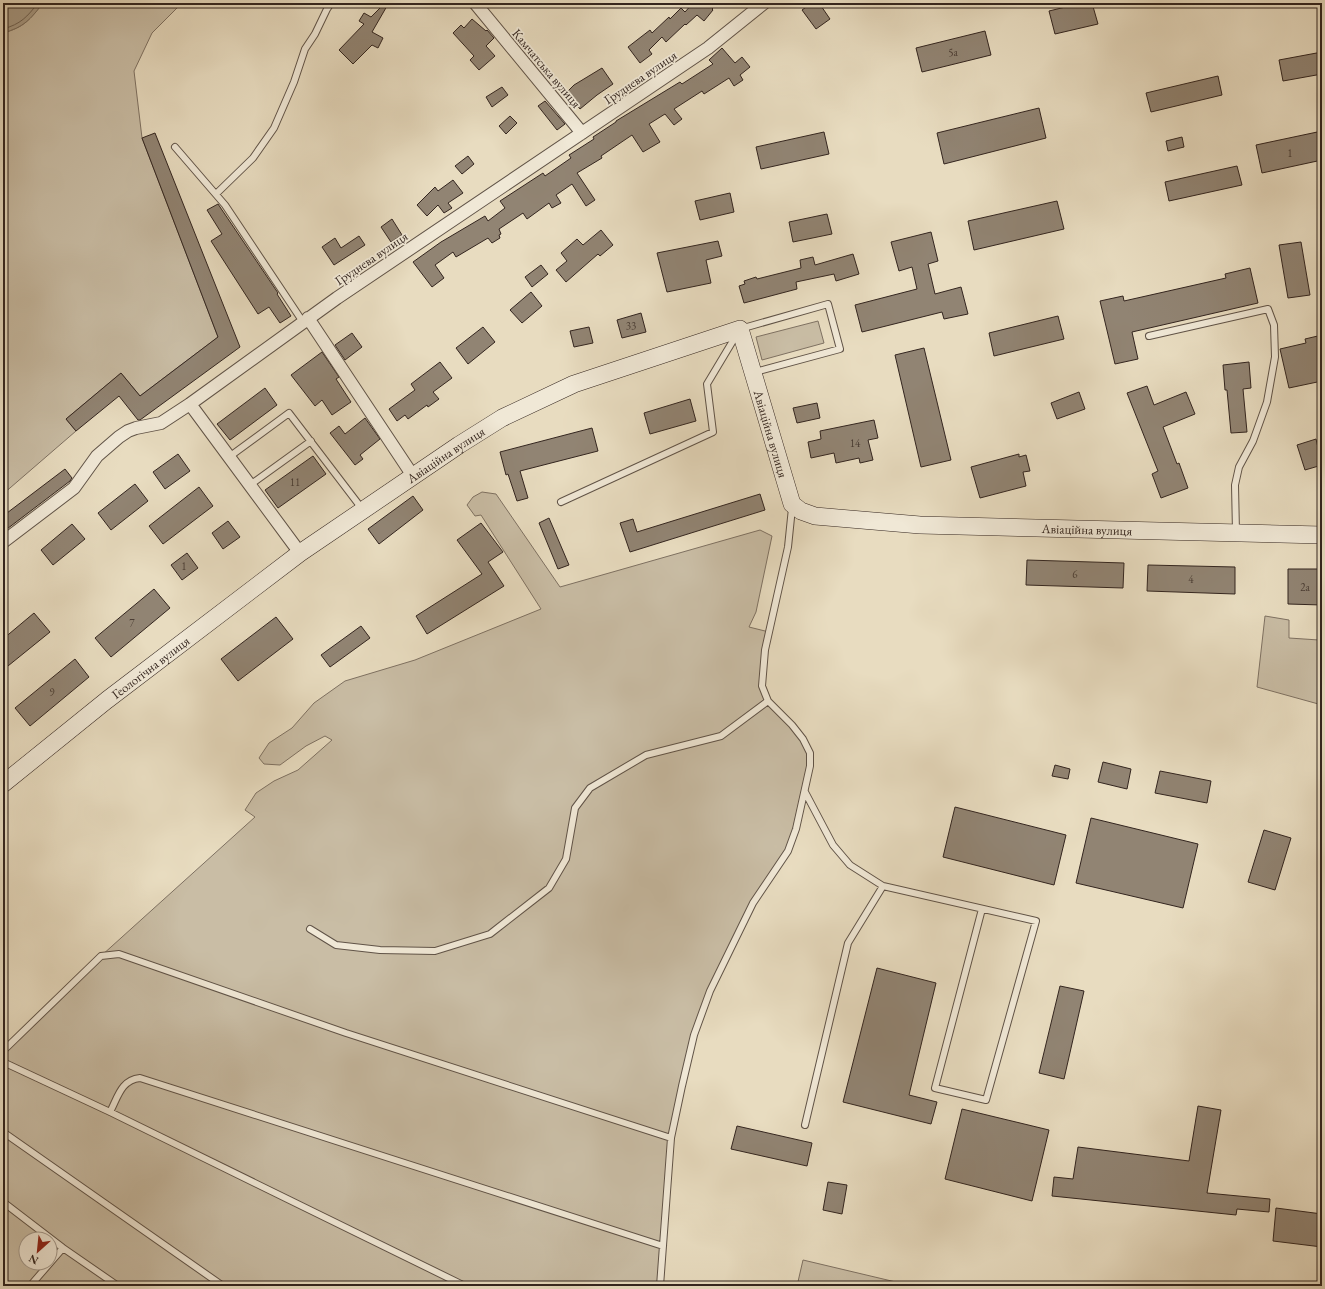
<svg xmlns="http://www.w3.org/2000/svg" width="1325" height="1289" viewBox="0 0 1325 1289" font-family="'EB Garamond',serif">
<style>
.green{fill:#c9bda5;stroke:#7e7162;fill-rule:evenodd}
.water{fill:#aa9e89;stroke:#7a6e5f}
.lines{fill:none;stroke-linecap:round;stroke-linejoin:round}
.shore{stroke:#6e6254;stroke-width:1}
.building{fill:#918473;stroke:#33251f}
.lane-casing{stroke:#605347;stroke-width:8}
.street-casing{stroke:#605347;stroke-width:14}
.secondary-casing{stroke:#33251f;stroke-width:18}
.lane{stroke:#f0e8d6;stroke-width:6}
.street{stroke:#f0e8d6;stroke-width:12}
.secondary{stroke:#f0e8d6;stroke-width:17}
.labels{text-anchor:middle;stroke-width:3.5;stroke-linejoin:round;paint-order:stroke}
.number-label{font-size:11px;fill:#4a3d34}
.street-label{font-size:13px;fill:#33251f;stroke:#f0e8d6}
</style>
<rect width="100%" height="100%" fill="#e8dcc0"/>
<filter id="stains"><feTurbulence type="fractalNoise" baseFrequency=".005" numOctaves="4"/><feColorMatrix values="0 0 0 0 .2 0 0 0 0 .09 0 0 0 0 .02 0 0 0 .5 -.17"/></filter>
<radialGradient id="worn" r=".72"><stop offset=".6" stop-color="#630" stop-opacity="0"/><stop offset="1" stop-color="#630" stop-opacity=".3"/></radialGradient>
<path class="green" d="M43,3H182L152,33L134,71L142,138L218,337L140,396L121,373L66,419L76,431L3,494V33C25,27 29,20 43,3Z
M818,321L824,343L762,360L756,337Z
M482,492L496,494L560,587L760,530L772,536L756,612L749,627L769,632L762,686L768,701L779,712L810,753L788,851L774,871L733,942L694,1035L671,1138L660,1286H3V1051L101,956L255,817L245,810L256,793L274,781L298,770L332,740L325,736L306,746L280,765L264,764L259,758L269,743L292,728L314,703L345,681L415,660L541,609L481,515L475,516L467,505L473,497ZM26,1239H50V1263H26Z
M1265,616L1289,620V638L1319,640V626H1322V705L1257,687Z
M803,1260L900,1283L899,1286H797Z"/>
<path class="water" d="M3,3H43C30,20 24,27 3,33Z"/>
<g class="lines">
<path class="shore" d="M3,29C21,24 27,17 38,3"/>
</g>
<path class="building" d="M693,3H718L712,9L713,10L704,21L697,15L686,25L685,24L666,42L662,37L649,50L652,54L640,63L628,47L650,30L652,33L669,17L670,19L681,8L685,12Z
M812,3H819L830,19L816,29L802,10Z
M1082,3H1092L1098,24L1055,34L1049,11Z
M384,4L387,6L372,32L383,38L378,48L372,45L353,64L339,50L364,24L359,21L364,13L371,17Z
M472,19L486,31L487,30L494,38L486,46L495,56L479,70L470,60L474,56L453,33L461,25L464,28Z
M985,31L991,55L922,72L916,48Z
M722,48L735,63L742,57L750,67L740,75L743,80L734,86L729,78L704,94L702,91L674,109L682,119L674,125L665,114L649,124L660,142L643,152L632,135L601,156L602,158L577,173L595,200L586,206L572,184L556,195L561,203L552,208L549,203L527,219L523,213L499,229L501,234L499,235L500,238L492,243L488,238L456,257L453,252L435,265L444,278L432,287L413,262L441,242L485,216L488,221L505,208L500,201L543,173L545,176L571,158L569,155L594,139L593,137L616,122V121L680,82L682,84L713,64L709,60Z
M1322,52V74L1283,81L1279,60Z
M602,68L613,84L597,95L580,109L566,93L574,85Z
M1218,76L1222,95L1151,112L1146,93Z
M502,87L508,95L492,107L486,97Z
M545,101L565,124L557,130L538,106Z
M1039,108L1046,138L944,164L937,133Z
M510,116L517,123L506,134L499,126Z
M1322,131V160L1262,173L1256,145Z
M824,132L829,154L761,169L756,147Z
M155,133L240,347L140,420H138L119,396L76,431L66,419L121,373L140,396L218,337L142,138Z
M1182,137L1184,147L1168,151L1166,141Z
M468,156L474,164L462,174L455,166Z
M1237,166L1242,185L1169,201L1165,182Z
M453,180L463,193L448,203L452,208L444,213L438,205L427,216L417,205L435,187L438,191Z
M730,193L734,212L700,220L695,201Z
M1057,201L1064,229L974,250L968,221Z
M218,204L278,293L277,294L291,316L280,323L269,307L258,314L211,241L222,234L207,210Z
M827,214L832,234L793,242L789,222Z
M392,219L402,235L391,242L381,227Z
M601,230L613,245L600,256L598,254L566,282L556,270L567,261L561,253L577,239L583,245Z
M931,232L938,261L928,264L935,294L961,287L968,314L944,319L942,312L862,332L855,305L917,289L912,267L899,271L891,242Z
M359,236L365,245L334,265L322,247L335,238L341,248Z
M718,241L722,256L706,260L711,283L667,292L657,253Z
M1301,242L1310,295L1288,298L1279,245Z
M853,254L859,274L836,281L834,274L796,282L797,289L744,303L739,286L745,284L744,281L756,277L757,279L801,268L800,260L813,257L815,265Z
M541,265L548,274L532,287L525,277Z
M1250,268L1258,303L1132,332L1138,359L1115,364L1100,301L1123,296L1124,301L1226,278L1225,274Z
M531,292L542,306L522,323L510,310Z
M641,313L646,332L622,338L617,320Z
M1058,316L1064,339L994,356L989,333Z
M483,327L495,342L468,364L456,348Z
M589,327L593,343L574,347L570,331Z
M352,333L362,347L345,360L335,345Z
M1322,335V381L1289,388L1280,349L1306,343L1305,339Z
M924,348L951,460L921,467L895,355Z
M322,352L339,377L336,379L351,402L332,415L322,400L315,406L291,375Z
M440,362L452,378L433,392L439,399L428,407L427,405L408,419L405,415L397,421L389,409L415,390L411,384Z
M1249,362L1251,388L1243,389L1247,432L1231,433L1227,390H1225L1223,365Z
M1147,386L1154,405L1186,392L1195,414L1163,427L1177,464L1179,463L1188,488L1161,498L1152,474L1158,471L1127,393Z
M265,388L277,405L230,440L217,424Z
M1079,392L1085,409L1057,419L1051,403Z
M690,399L696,421L650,434L644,413Z
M817,403L820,418L797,423L793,408Z
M365,418L380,439L360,455L363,459L355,465L330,433L339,426L345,434Z
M874,420L878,438L868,440L873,460L860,463L859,458L836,463L834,453L811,458L808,442L821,439L820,431Z
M592,428L598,451L520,471L528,498L517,501L508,474L506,475L500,452Z
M1316,439L1322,465L1305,470L1297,445Z
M178,454L190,471L165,489L153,472Z
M1019,454V457L1026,455L1030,471L1023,472L1026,486L980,498L971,467Z
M313,456L326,474L278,508L265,490Z
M65,469L72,478L70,481L3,532V516Z
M135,484L148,501L111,530L98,513Z
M199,487L213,506L163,544L149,526Z
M760,494L765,510L630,552L620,523L633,519L637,532Z
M413,496L423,510L379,544L368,529Z
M549,518L569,565L558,569L539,523Z
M228,521L240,537L223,549L212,533Z
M481,523L503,552L488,562L504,586L427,634L416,616L482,574L457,540Z
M72,524L85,539L53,565L41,550Z
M187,553L198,568L182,580L171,565Z
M1027,560L1124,563L1123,588L1026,585Z
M1148,565L1235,567V594L1147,591Z
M1288,569H1322V605L1288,604Z
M154,589L170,608L111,657L95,638Z
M34,613L50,632L3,670V639Z
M276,617L293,639L238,681L221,659Z
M361,626L370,638L330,667L321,655Z
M75,659L89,677L30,726L15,708Z
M1103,762L1131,769L1127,789L1098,782Z
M1055,765L1070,769L1068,779L1052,776Z
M1160,771L1211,781L1207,803L1155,793Z
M955,807L1066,835L1054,885L943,857Z
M1091,818L1198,844L1183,908L1076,883Z
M1264,830L1291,838L1275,890L1248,882Z
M877,968L936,983L909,1095L937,1102L931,1124L843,1102Z
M1060,986L1084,991L1064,1079L1039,1073Z
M1198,1106L1221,1110L1207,1193L1270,1199L1269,1212L1237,1209L1236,1215L1052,1196L1054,1177L1073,1179L1078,1147L1189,1161Z
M962,1109L1049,1130L1032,1201L945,1179Z
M737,1126L812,1143L807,1166L731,1149Z
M828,1182L847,1185L842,1214L823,1210Z
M1276,1208L1322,1214V1247L1273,1241Z"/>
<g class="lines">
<g class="lane-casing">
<path id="lane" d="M175,147L225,205L303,322
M216,194L253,158L274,128L294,82L305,49L315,34L327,9L331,3
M1149,336L1268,309L1274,325L1275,357L1267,402L1253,441L1239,467L1235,485L1236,532
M229,457L289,413L363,510
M250,485L311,441
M561,502L713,432L707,384L740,329L828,304L840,349L755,372
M805,792L833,845L850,865L883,886L1036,921L986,1100L935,1088L982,909
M310,929L336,945L380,950L435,951L490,934L549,888L566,859L575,808L590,788L646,755L721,736L768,701
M3,1051L101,956L119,954L346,1033L671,1138
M3,1062L110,1112L465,1286
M110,1112C118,1097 121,1080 140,1078L663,1246
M805,1125L848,943L883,886
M3,1132L223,1286
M3,1202L63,1248L118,1286
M30,1286L63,1248
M660,1286L671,1138L682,1086L694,1035L710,991L753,903L788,851L796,829L810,766V753L803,739L792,725L768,701L762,686L765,650L788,547L792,508"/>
</g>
<g class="street-casing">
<path id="street" d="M475,3L582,133
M308,318L413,476
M190,404L300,553
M3,542L74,488L97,456L119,437L128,431L136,428L161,423L190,404L337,298L708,48L764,3"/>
</g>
<g class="secondary-casing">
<g id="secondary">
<path id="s1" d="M3,784L107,700L300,553L459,445L502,418L574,384L740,329L792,504L801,511L815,516L920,525L1322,535"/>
</g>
</g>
<use href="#lane" class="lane"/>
<use href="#street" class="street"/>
<use href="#secondary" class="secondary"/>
</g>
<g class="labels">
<g class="number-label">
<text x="953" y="56">5а</text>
<text x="1290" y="157">1</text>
<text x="631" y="330">33</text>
<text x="855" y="447">14</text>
<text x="295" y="486">11</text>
<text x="184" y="570">1</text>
<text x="1075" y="578">6</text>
<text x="1191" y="583">4</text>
<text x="1305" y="591">2а</text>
<text x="132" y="627">7</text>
<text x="52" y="696">9</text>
</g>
<g class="street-label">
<text transform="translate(547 68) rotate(50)" y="5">Камчатська вулиця</text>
<text transform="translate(640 77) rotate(-34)" y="5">Груднева вулиця</text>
<text transform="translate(371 258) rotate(-34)" y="5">Груднева вулиця</text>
<text dy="5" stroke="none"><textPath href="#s1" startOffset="983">Авіаційна вулиця</textPath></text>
<text dy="5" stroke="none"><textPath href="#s1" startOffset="552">Авіаційна вулиця</textPath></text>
<text dy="5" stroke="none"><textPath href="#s1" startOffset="1355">Авіаційна вулиця</textPath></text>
<text dy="5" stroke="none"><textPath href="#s1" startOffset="188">Геологічна вулиця</textPath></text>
</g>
</g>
<rect width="1325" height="1289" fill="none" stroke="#e8dcc0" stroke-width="16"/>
<rect x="4" y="4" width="1317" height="1281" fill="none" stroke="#33251f" stroke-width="2"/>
<rect x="8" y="8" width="1309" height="1273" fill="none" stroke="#33251f"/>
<g transform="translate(38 1251) rotate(207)"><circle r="19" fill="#f0e8d6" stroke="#a49a8d"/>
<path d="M0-3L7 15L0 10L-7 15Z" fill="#8f2418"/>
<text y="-6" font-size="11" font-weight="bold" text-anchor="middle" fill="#33251f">N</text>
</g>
<rect width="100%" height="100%" filter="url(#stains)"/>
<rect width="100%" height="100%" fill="url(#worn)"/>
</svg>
